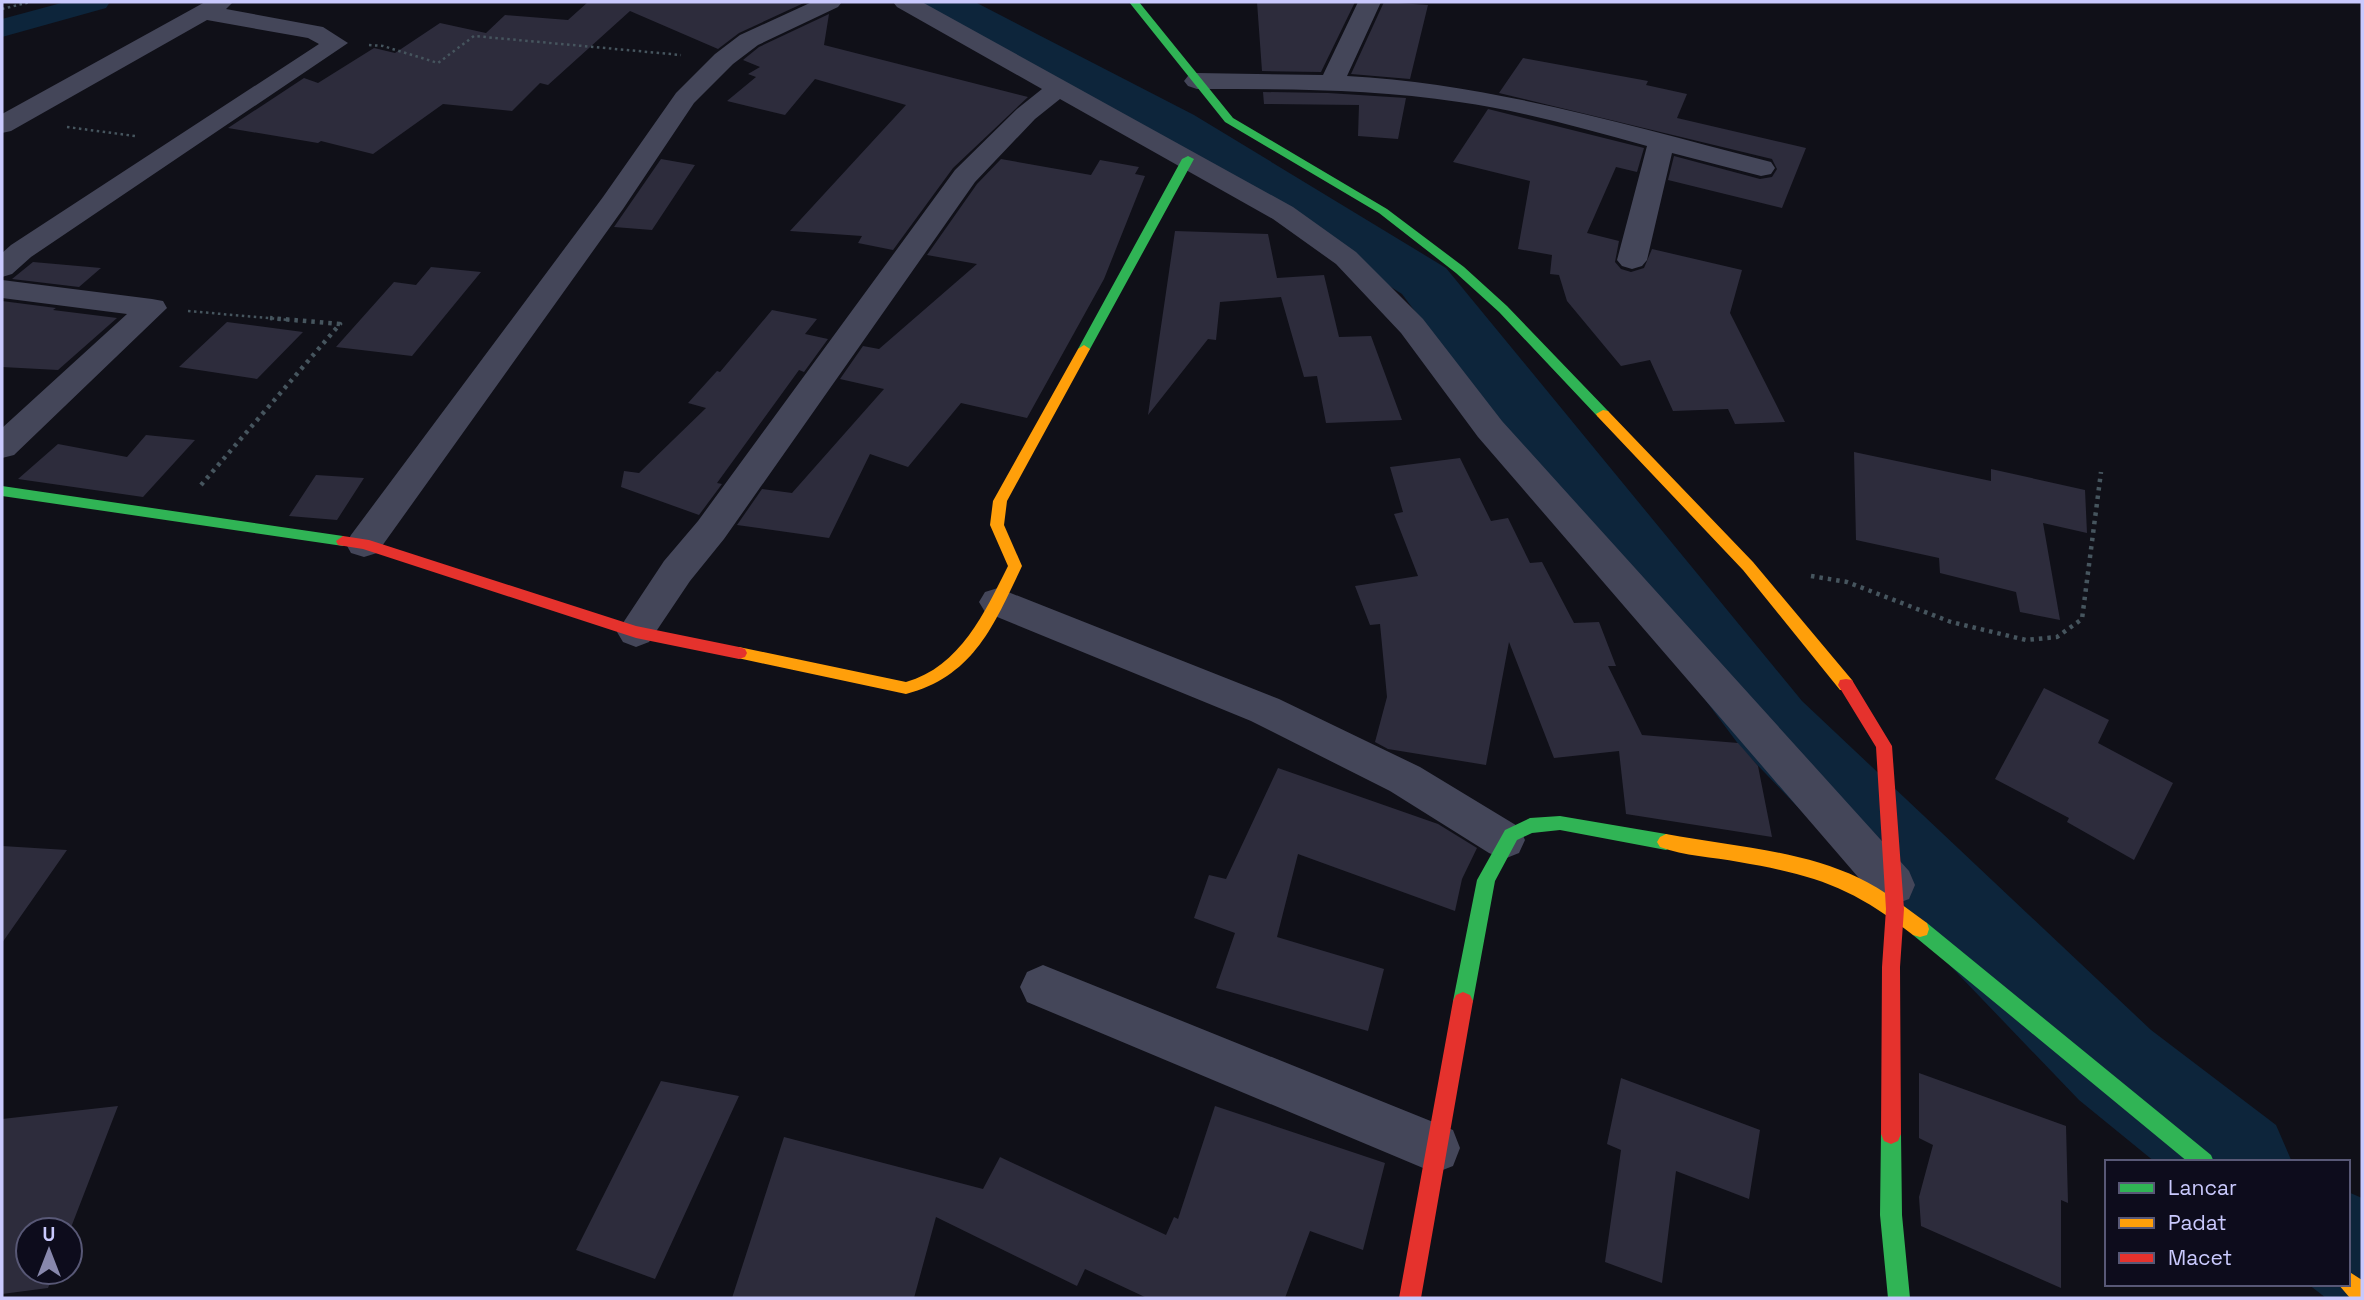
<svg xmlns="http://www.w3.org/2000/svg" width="2364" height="1300" viewBox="0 0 2364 1300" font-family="'Space Grotesk',sans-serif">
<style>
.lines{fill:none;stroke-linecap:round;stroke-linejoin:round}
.canal{fill:#0d253b;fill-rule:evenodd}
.river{fill:#0d253b;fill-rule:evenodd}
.building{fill:#2d2c3c}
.path-far1{stroke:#46555e;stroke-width:2.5;stroke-dasharray:2.5 3.5;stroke-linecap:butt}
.path{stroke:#46555e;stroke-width:4.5;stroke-dasharray:3.5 5;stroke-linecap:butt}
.street{fill:#444659;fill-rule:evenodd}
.fast{fill:#30b455;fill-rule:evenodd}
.slow{fill:#ff9f0a;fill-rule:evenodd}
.jam{fill:#e5322d;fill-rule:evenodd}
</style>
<rect width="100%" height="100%" fill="#101018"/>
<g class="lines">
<path class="canal" d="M65,2H110L106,8L2,37V19Z"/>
<path class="river" d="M914,2H975L1194,115L1446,268L1802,701L2151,1030L2276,1125L2292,1162H2155L2079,1100L1742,749L1402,294L1156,139L921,12Z
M2348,1192L2362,1198V1298H2326L2308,1284H2348Z"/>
</g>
<path class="building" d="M588,2H806L739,33L718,49L630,11L548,85L540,83L512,111L443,104L373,154L321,141L318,143L228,128L304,78L318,83L374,48L395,53L440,23L486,33L505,15L568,20Z
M1257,2H1355L1321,72L1262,71Z
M1384,2L1428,5L1410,79L1351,74Z
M829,14L824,45L1028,97L953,168L893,250L858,243L862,236L790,231L906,105L815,79L785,115L727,101L756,77L748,74L760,67L743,60L759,47Z
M1523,58L1648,81L1646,85L1687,94L1677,118L1806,148L1782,208L1668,180L1674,156L1760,179L1772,177L1777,169L1772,159L1499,93Z
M1263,92L1328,93L1406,98L1398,139L1358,136L1359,105L1264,104Z
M1488,109L1644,148L1637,172L1616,167L1587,233L1619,241L1615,262L1621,269L1631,272L1644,268L1652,249L1742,270L1730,313L1785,422L1735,424L1728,409L1673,411L1650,360L1621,366L1567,301L1559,275L1550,274L1552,255L1518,249L1530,181L1453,162Z
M661,159L695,165L652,230L614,227Z
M1001,159L1091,175L1100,160L1139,167L1135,174L1145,176L1104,279L1027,418L961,403L908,467L870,454L829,538L737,525L762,489L792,493L884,389L840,379L863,346L879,349L977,264L927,255L977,184Z
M1175,231L1268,234L1277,278L1324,275L1339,337L1371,336L1402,420L1326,423L1317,376L1304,377L1281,297L1220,302L1216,340L1208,339L1148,415Z
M33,262L101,268L79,287L12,279Z
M431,267L481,272L412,356L336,347L394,282L416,285Z
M2,301L56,308L53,310L117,318L58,370L2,367Z
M772,310L817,319L805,334L828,339L804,372L799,370L717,483L722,484L699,515L621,487L624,471L639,473L706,408L688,403L717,371L720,372Z
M227,322L303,332L257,379L179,367Z
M146,435L195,440L143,497L18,479L58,444L127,457Z
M1854,452L1991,481V469L2085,490L2087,533L2043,523L2060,620L2020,612L2016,592L1940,573L1939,558L1856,540Z
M1460,458L1491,521L1508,518L1530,563L1542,562L1574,623L1599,622L1616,666H1608L1642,735L1738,743L1758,766L1772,837L1626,814L1619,751L1554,758L1509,642L1486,765L1388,749L1375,742L1387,697L1380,624L1370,625L1355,586L1418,576L1394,514L1403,512L1390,467Z
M316,475L364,478L337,520L289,516Z
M2044,688L2109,720L2098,743L2173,783L2134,860L2067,822L2069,818L1995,779Z
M1278,768L1438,824L1477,848L1462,879L1455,911L1298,854L1277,937L1384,969L1368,1031L1216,988L1235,933L1194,918L1209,875L1226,879Z
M2,846L67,850L2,943Z
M1919,1073L2066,1126L2068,1203L2061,1200V1288L1921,1226L1919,1197L1933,1145L1919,1138Z
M1621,1078L1760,1130L1749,1199L1676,1171L1662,1283L1605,1262L1621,1150L1607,1144Z
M661,1081L739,1096L655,1279L576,1250Z
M118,1106L70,1230H28V1272H54L48,1288L2,1294V1119Z
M1215,1106L1385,1163L1363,1250L1310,1231L1285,1298H1147L1085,1269L1077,1286L936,1217L914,1298H732L784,1137L983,1189L1000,1157L1166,1235L1174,1217L1178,1219Z"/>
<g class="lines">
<path class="path-far1" d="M2,9L30,2
M369,45L383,46L438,63L474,36L681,55
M67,127L135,136
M188,311L290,320"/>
<path class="path" d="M201,485L340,324L270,318
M1811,576L1847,582L1951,622L2026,640L2057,637L2082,619L2101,472"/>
<path class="street" d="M205,2H233L226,9L323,27L348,43L31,257L12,274L2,277V253L11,245L319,44L308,38L207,20L11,131L2,133V114Z
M812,2H842L838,7L758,45L733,64L694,103L623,209L377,553L364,557L351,553L346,544L351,535L603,197L676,93L715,54L740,35Z
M893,2H922L1293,207L1356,252L1423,319L1502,421L1909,871L1915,885L1909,899L1893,905L1877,899L1478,437L1401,333L1336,264L1273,219L1060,99L1035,119L975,182L724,539L690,581L649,642L636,647L623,642L617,632L664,561L698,521L955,170L1017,109L1042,89L897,7Z
M1358,2H1381L1347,76C1493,84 1630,126 1771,162L1775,168L1771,174L1761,176L1672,153L1647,260L1642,266L1632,269L1622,266L1617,260L1647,146C1585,129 1523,111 1459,102C1372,89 1285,89 1197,89L1188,86L1184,81L1188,76L1197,73L1323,75Z
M2,280L152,299L163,301L167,308L14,455L2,458V428L127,314L2,298Z
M998,588L1279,699L1420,767L1519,827L1525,840L1519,853L1504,859L1489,853L1390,791L1251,721L985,612L979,602L985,592Z
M1043,965L1453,1130L1460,1148L1453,1166L1435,1173L1027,1002L1020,987L1027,972Z"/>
<path class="fast" d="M1129,2H1139L1233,118L1387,209L1464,267L1507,306L1608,411L1610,414L1608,417H1598L1499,312L1456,273L1379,213L1225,122Z
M1188,156L1194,159L1090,349L1084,353L1079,352L1078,349L1182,159Z
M2,486L343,536L350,541L343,546L2,496Z
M1560,816L1666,834L1672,837L1675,842L1672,847L1666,850L1560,830L1532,833L1517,840L1495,881L1473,1001L1470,1007L1463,1010L1456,1007L1453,1001L1477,880L1505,830L1530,818Z
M1920,921L1927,923L2211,1155L2214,1162H2188L1913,935L1911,929L1913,923Z
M1891,1124L1898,1127L1901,1134L1902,1215L1910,1298H1888L1880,1215L1881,1134L1884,1127Z"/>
<path class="slow" d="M1084,345L1090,349L1007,501L1004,525L1022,566C994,625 974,676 906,694L733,657L731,653L733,649L739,647L906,682C960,667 985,612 1008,566L990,525L993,501L1078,349Z
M1603,410L1608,411L1753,562L1852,680L1854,685L1852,690H1840L1743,570L1598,417L1596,414Z
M1666,834C1730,846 1800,850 1859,878C1884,890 1905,907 1927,923L1929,929L1927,935L1920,937L1913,935C1852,887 1815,875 1739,862C1713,857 1684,856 1660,847L1657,842L1660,837Z
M2348,1271L2362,1280V1298H2350L2338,1284H2348Z"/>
<path class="jam" d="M343,536L369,540L636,626L739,647L745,649L747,653L745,657L739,659L636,638L363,549L338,545L336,541Z
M1846,679L1852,680L1892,746L1904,909L1900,967L1901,1134L1898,1141L1891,1144L1884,1141L1881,1134L1882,967L1886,909L1876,747L1838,685L1840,680Z
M1463,992L1470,995L1473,1001L1421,1298H1399L1453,1001L1456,995Z"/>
</g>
<rect width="2364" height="1300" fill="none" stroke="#c9c9fd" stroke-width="7"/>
<rect x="2105" y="1160" width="245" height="126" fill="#0d0c1c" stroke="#585876" stroke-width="2"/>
<rect x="2119" y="1183" width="35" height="10" fill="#30b455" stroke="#585876" stroke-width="2"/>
<text x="2168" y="1195" font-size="21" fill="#c9c9fd">Lancar</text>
<rect x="2119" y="1218" width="35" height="10" fill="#ff9f0a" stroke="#585876" stroke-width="2"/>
<text x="2168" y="1230" font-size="21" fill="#c9c9fd">Padat</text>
<rect x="2119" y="1253" width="35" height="10" fill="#e5322d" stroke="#585876" stroke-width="2"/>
<text x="2168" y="1265" font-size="21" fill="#c9c9fd">Macet</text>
<g transform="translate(49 1251)"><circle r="33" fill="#0d0c1c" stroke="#585876" stroke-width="2"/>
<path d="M0-5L12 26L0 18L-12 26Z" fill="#8888ad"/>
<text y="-10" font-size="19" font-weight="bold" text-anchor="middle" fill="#c9c9fd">U</text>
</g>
</svg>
